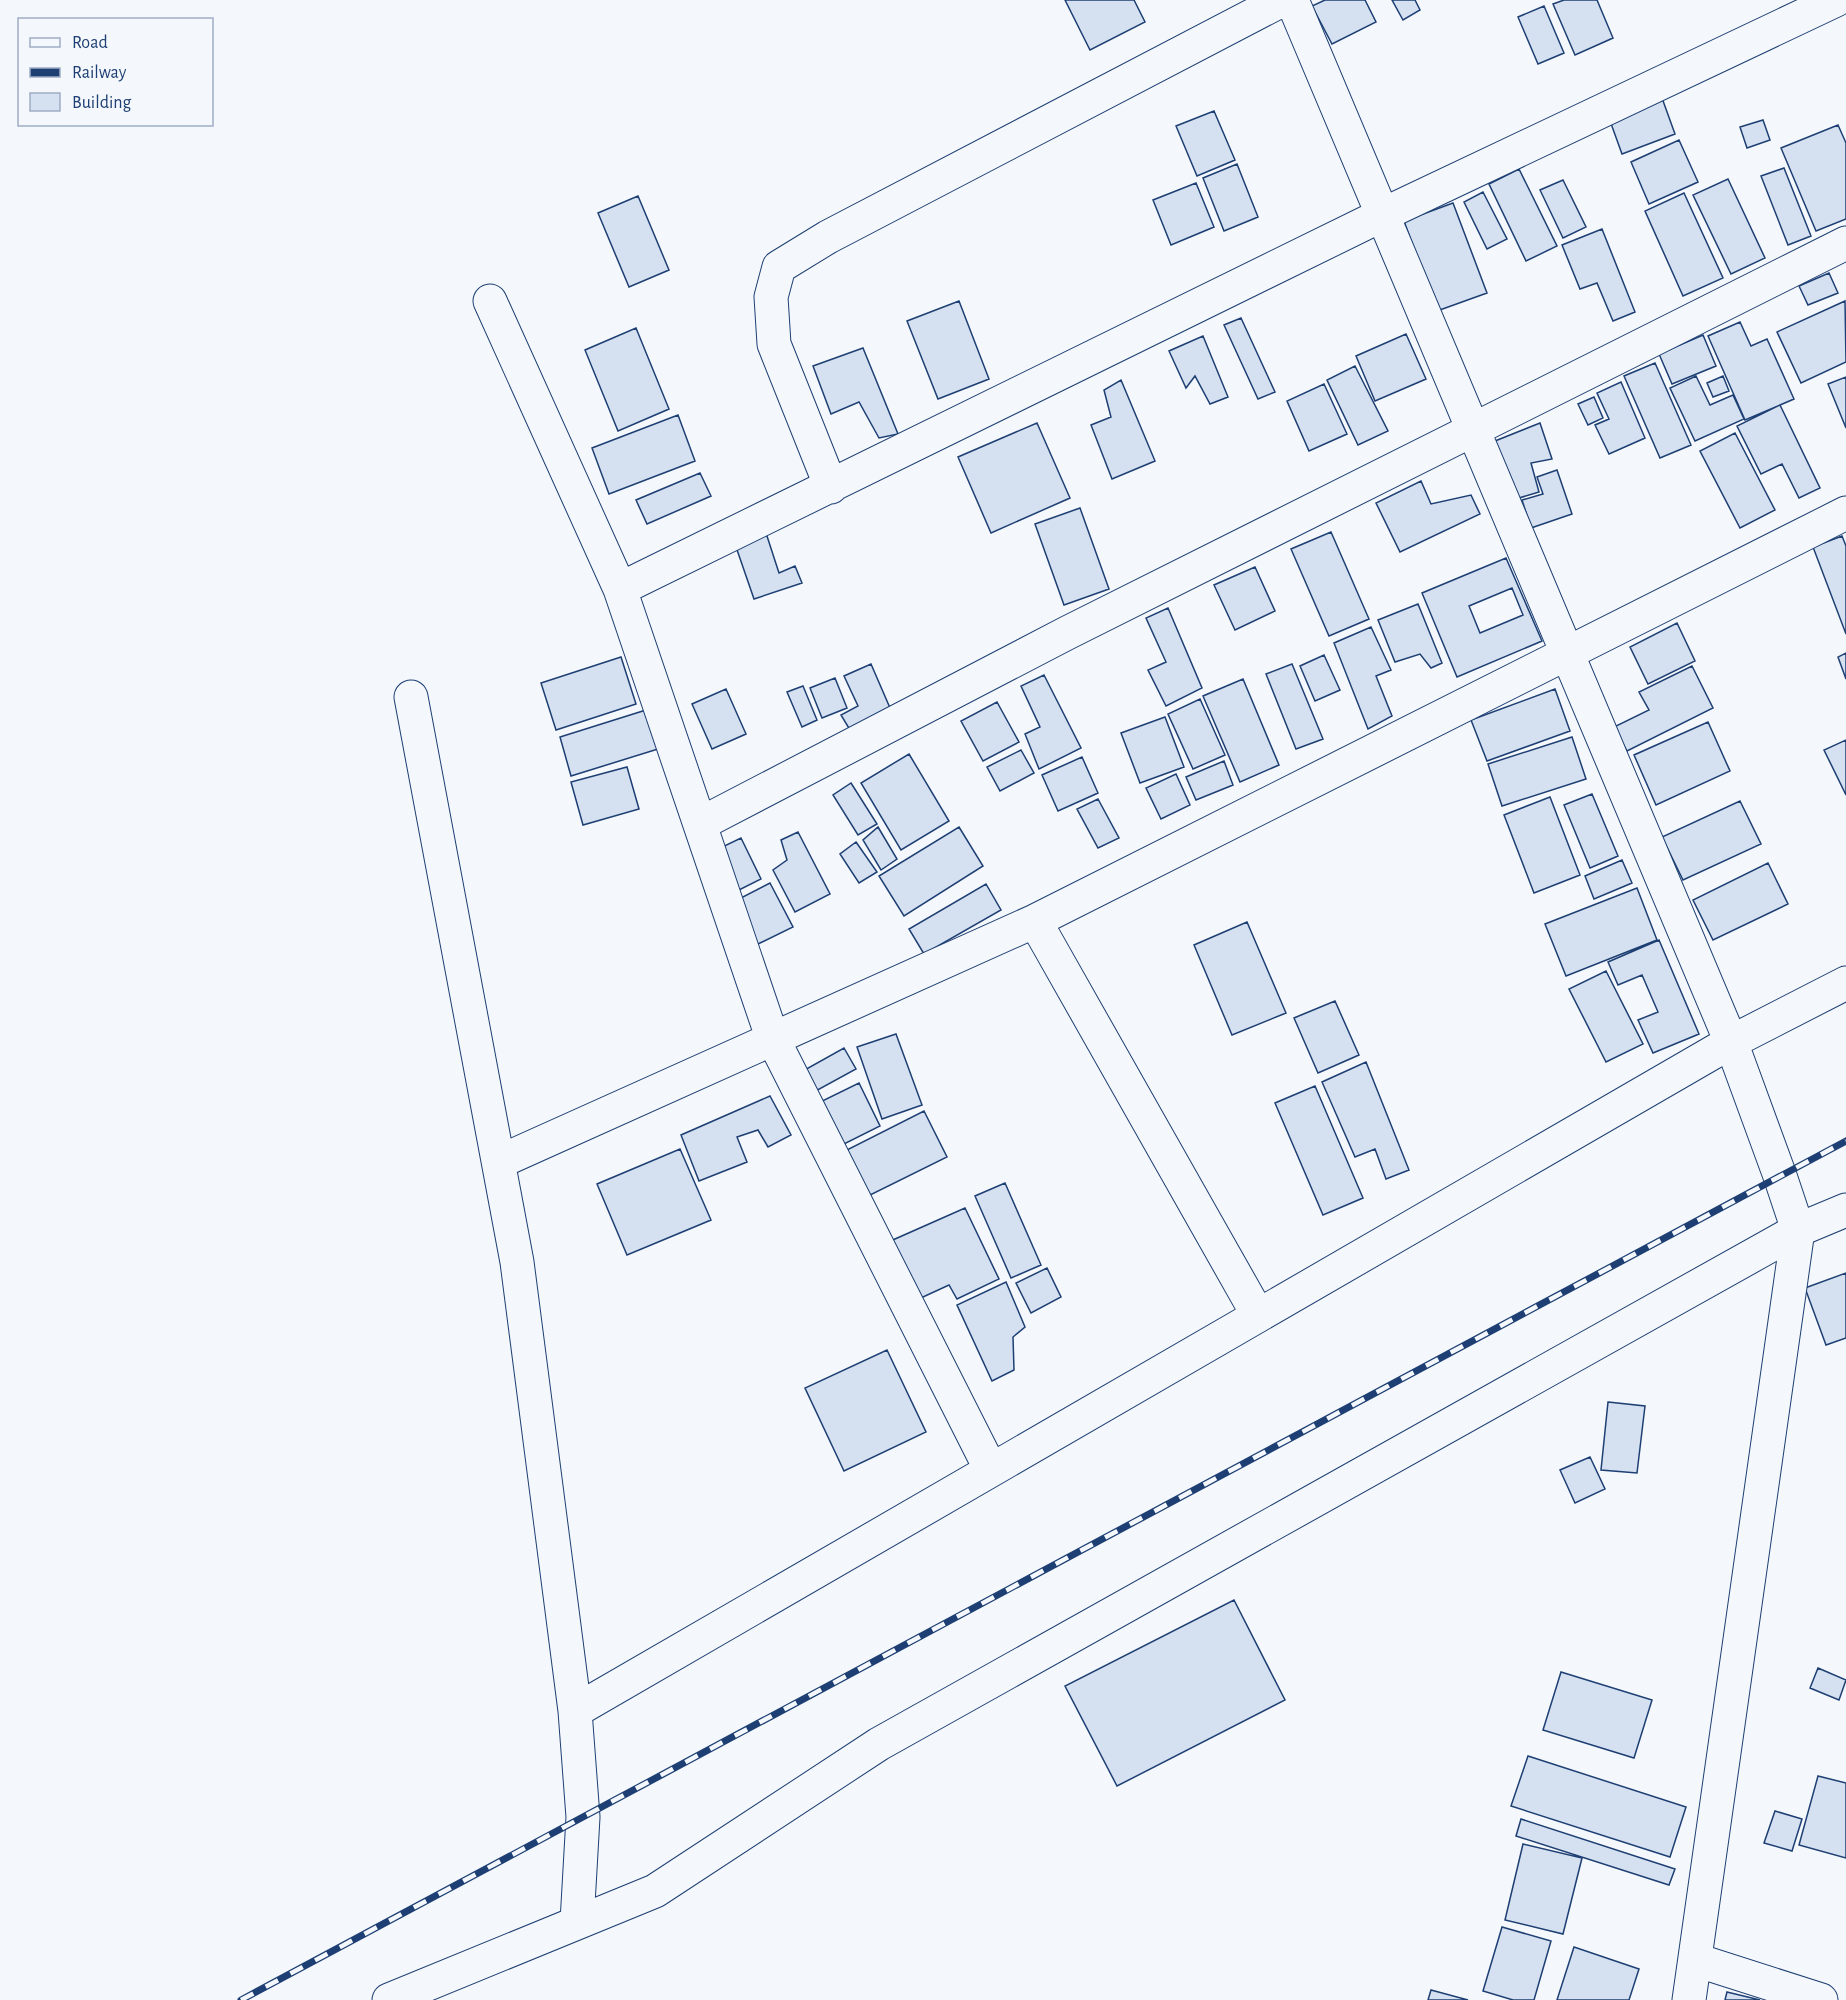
<svg xmlns="http://www.w3.org/2000/svg" width="1846" height="2000" viewBox="0 0 1846 2000" font-family="'Alegreya Sans',sans-serif">
<style>
.building{fill:#d5e0f0;stroke:#1d3f73;stroke-width:1.5;fill-rule:evenodd}
.lines{fill:none;stroke-linecap:round;stroke-linejoin:round}
.minor-casing{stroke:#1d3f73;stroke-width:35}
.major-casing{stroke:#1d3f73;stroke-width:35}
.minor{stroke:#f4f7fb;stroke-width:33}
.major{stroke:#f4f7fb;stroke-width:33}
.rail-casing{stroke:#1d3f73;stroke-width:7}
.rail{stroke:#f4f7fb;stroke-width:4.5;stroke-dasharray:14;stroke-linecap:butt}
</style>
<rect width="100%" height="100%" fill="#f4f7fb"/>
<path class="building" d="M1065,0H1134L1145,22L1090,50Z
M1325,0H1365L1376,22L1332,44L1312,6Z
M1392,0H1415L1420,10L1403,20Z
M1564,0H1597L1613,38L1575,55L1553,4Z
M1544,6L1564,53L1538,64L1518,17Z
M1662,98L1675,134L1622,154L1609,118Z
M1214,111L1235,160L1197,176L1176,126Z
M1763,120L1770,140L1747,148L1740,127Z
M1838,125L1846,143V219L1816,231L1781,148Z
M1679,140L1698,182L1649,204L1631,162Z
M1237,164L1258,217L1224,231L1203,178Z
M1784,168L1811,236L1788,245L1761,176Z
M1519,169L1557,246L1526,261L1489,184Z
M1728,179L1765,258L1731,274L1693,195Z
M1563,180L1586,227L1563,238L1540,190Z
M1196,183L1214,227L1171,245L1153,200Z
M1483,192L1507,239L1487,249L1464,202Z
M1684,193L1723,278L1683,296L1645,211Z
M638,196L669,270L629,287L598,213Z
M1453,203L1487,293L1437,311L1404,221Z
M1602,229L1635,312L1613,321L1597,283L1580,289L1562,245Z
M1829,273L1838,293L1808,305L1799,286Z
M959,301L989,379L938,399L907,321Z
M1845,301L1846,362L1801,383L1777,332Z
M1241,318L1275,392L1258,399L1224,325Z
M1740,322L1751,346L1767,339L1794,399L1745,420L1708,336Z
M636,328L669,409L618,431L585,350Z
M1406,334L1426,379L1375,401L1356,356Z
M1703,335L1716,366L1672,384L1659,354Z
M1203,336L1228,397L1210,404L1195,376L1186,388L1169,351Z
M863,348L898,434L879,438L859,402L831,414L813,366Z
M1655,363L1691,445L1660,458L1624,376Z
M1355,366L1388,431L1358,445L1327,380Z
M1696,376L1710,405L1733,395L1744,419L1695,441L1670,388Z
M1723,376L1729,391L1713,397L1707,383Z
M1846,377V428L1828,384Z
M1121,380L1155,461L1112,479L1091,425L1111,417L1104,390Z
M1621,382L1645,438L1609,454L1595,425L1609,419L1597,393Z
M1324,384L1347,434L1309,451L1287,401Z
M1594,397L1603,418L1588,425L1578,404Z
M1780,405L1820,488L1799,498L1782,464L1761,474L1737,426Z
M678,415L695,461L609,494L592,448Z
M1037,423L1070,498L991,533L958,457Z
M1540,423L1552,459L1531,463L1539,492L1519,498L1495,441Z
M1735,433L1775,510L1740,528L1700,451Z
M1557,470L1572,514L1531,528L1522,500L1543,494L1537,477Z
M700,473L711,496L647,524L636,500Z
M1421,481L1431,504L1471,495L1480,514L1400,552L1376,503Z
M1080,508L1109,589L1064,605L1035,524Z
M1331,532L1369,619L1329,636L1291,549Z
M766,533L779,573L795,566L802,583L754,599L735,544Z
M1842,536L1846,546V634L1813,547Z
M1506,558L1542,641L1457,677L1422,593ZM1512,588L1523,615L1480,633L1469,606Z
M1255,567L1275,611L1235,630L1214,585Z
M1418,604L1442,663L1431,668L1420,654L1395,662L1378,620Z
M1168,608L1202,688L1166,706L1148,670L1166,662L1146,618Z
M1677,623L1695,661L1648,684L1630,647Z
M1371,627L1391,670L1376,676L1392,716L1368,729L1334,643Z
M1846,653V679L1838,657Z
M1324,655L1340,690L1315,701L1300,666Z
M621,657L636,704L556,730L541,683Z
M871,664L890,708L850,730L841,715L858,706L844,676Z
M1292,664L1323,739L1296,749L1266,674Z
M1692,666L1713,708L1627,751L1614,727L1649,710L1639,692Z
M1044,675L1081,748L1039,769L1025,734L1040,727L1021,686Z
M835,678L847,708L822,718L810,688Z
M1243,679L1279,765L1240,782L1203,696Z
M803,686L817,720L802,727L787,692Z
M726,689L746,734L712,749L692,704Z
M1555,689L1570,731L1487,761L1471,720Z
M1200,699L1225,755L1193,769L1168,714Z
M997,702L1019,742L983,761L961,721Z
M646,710L658,749L571,776L560,737Z
M1165,717L1184,767L1140,783L1121,733Z
M1708,722L1730,771L1656,805L1634,755Z
M1572,737L1586,779L1502,806L1488,764Z
M1846,740V795L1824,750Z
M1021,750L1034,773L1000,791L987,767Z
M909,754L949,821L901,850L861,783Z
M1082,757L1098,793L1058,811L1042,775Z
M1224,761L1233,785L1196,800L1186,777Z
M627,767L639,809L583,825L571,782Z
M1176,774L1190,805L1161,819L1146,788Z
M851,783L877,824L858,835L833,795Z
M1592,794L1618,856L1590,868L1564,805Z
M1550,797L1580,875L1534,893L1504,815Z
M1098,799L1119,838L1098,848L1077,809Z
M1740,801L1761,844L1683,880L1662,837Z
M878,827L897,859L881,870L863,840Z
M959,827L983,866L904,916L879,876Z
M798,832L830,894L795,912L773,870L787,860L781,840Z
M741,838L761,879L739,890L718,849Z
M856,842L877,872L859,883L840,854Z
M1622,860L1632,883L1594,899L1585,876Z
M1768,863L1788,904L1713,940L1693,900Z
M770,883L793,927L758,944L735,901Z
M986,884L1001,910L924,954L909,929Z
M1637,888L1657,940L1566,976L1545,924Z
M1247,922L1286,1013L1232,1035L1194,945Z
M1659,940L1699,1034L1653,1053L1638,1020L1658,1012L1642,975L1618,985L1608,962Z
M1606,971L1643,1044L1606,1062L1569,989Z
M1335,1001L1359,1055L1318,1073L1294,1018Z
M896,1034L922,1105L882,1119L857,1047Z
M844,1048L856,1069L803,1098L792,1077Z
M1366,1062L1409,1170L1386,1179L1375,1149L1355,1157L1322,1082Z
M859,1083L880,1126L836,1148L814,1105Z
M1315,1086L1363,1198L1323,1215L1275,1103Z
M770,1096L791,1135L768,1147L758,1130L737,1137L747,1162L699,1181L681,1135Z
M924,1111L947,1157L854,1203L831,1158Z
M680,1149L711,1220L627,1255L597,1184Z
M1005,1183L1041,1265L1011,1278L975,1196Z
M965,1208L999,1279L957,1299L949,1285L910,1303L886,1243Z
M1047,1268L1061,1297L1031,1313L1016,1283Z
M1846,1273V1338L1826,1345L1805,1288Z
M1006,1282L1025,1327L1013,1337L1014,1370L992,1381L957,1305Z
M887,1350L926,1432L844,1471L805,1388Z
M1608,1402L1645,1406L1637,1473L1601,1470Z
M1590,1457L1605,1489L1575,1503L1560,1470Z
M1234,1600L1285,1700L1117,1786L1065,1686Z
M1818,1668L1846,1680L1839,1700L1810,1688Z
M1561,1672L1652,1700L1634,1758L1543,1730Z
M1528,1756L1686,1807L1670,1857L1511,1806Z
M1818,1776L1846,1783V1858L1799,1845Z
M1775,1811L1802,1819L1792,1851L1764,1843Z
M1521,1819L1675,1869L1669,1885L1516,1836Z
M1523,1844L1582,1858L1563,1934L1505,1920Z
M1502,1927L1551,1941L1534,2000H1513L1483,1991Z
M1574,1947L1639,1969L1629,2000H1557Z
M1431,1990L1468,2000H1428Z
M1727,1992L1760,2000H1725Z"/>
<g class="lines">
<g class="minor-casing">
<path id="minor" d="M1292,0L1731,1042L1780,1176L1798,1230L1689,2000
M490,301L620,589L772,1037L991,1470
M831,487L774,344L771,297L779,267L828,237L1282,0
M620,589L1382,215L1836,0
M411,697L517,1262L575,1711L583,1817L577,1922
M700,824L1067,633L1846,243
M1035,921L1258,1315
M499,1162L1035,921L1846,513
M575,1711L1731,1042L1846,983
M1696,1960L1821,2000"/>
</g>
<g class="major-casing">
<path id="major" d="M389,2000L655,1891L879,1744L1798,1230L1846,1210"/>
</g>
<use href="#minor" class="minor"/>
<use href="#major" class="major"/>
<g class="rail-casing">
<path id="rail" d="M241,2000L1846,1141"/>
</g>
<use href="#rail" class="rail"/>
</g>
<rect x="18" y="18" width="195" height="108" fill="#f4f7fb" stroke="#9eadc5" stroke-width="1.5"/>
<rect x="30" y="38" width="30" height="9" fill="#f4f7fb" stroke="#9eadc5" stroke-width="1.5"/>
<text x="72" y="48" font-size="18" fill="#1d3f73">Road</text>
<rect x="30" y="68" width="30" height="9" fill="#1d3f73" stroke="#9eadc5" stroke-width="1.5"/>
<text x="72" y="78" font-size="18" fill="#1d3f73">Railway</text>
<rect x="30" y="93" width="30" height="18" fill="#d5e0f0" stroke="#9eadc5" stroke-width="1.5"/>
<text x="72" y="108" font-size="18" fill="#1d3f73">Building</text>
</svg>
